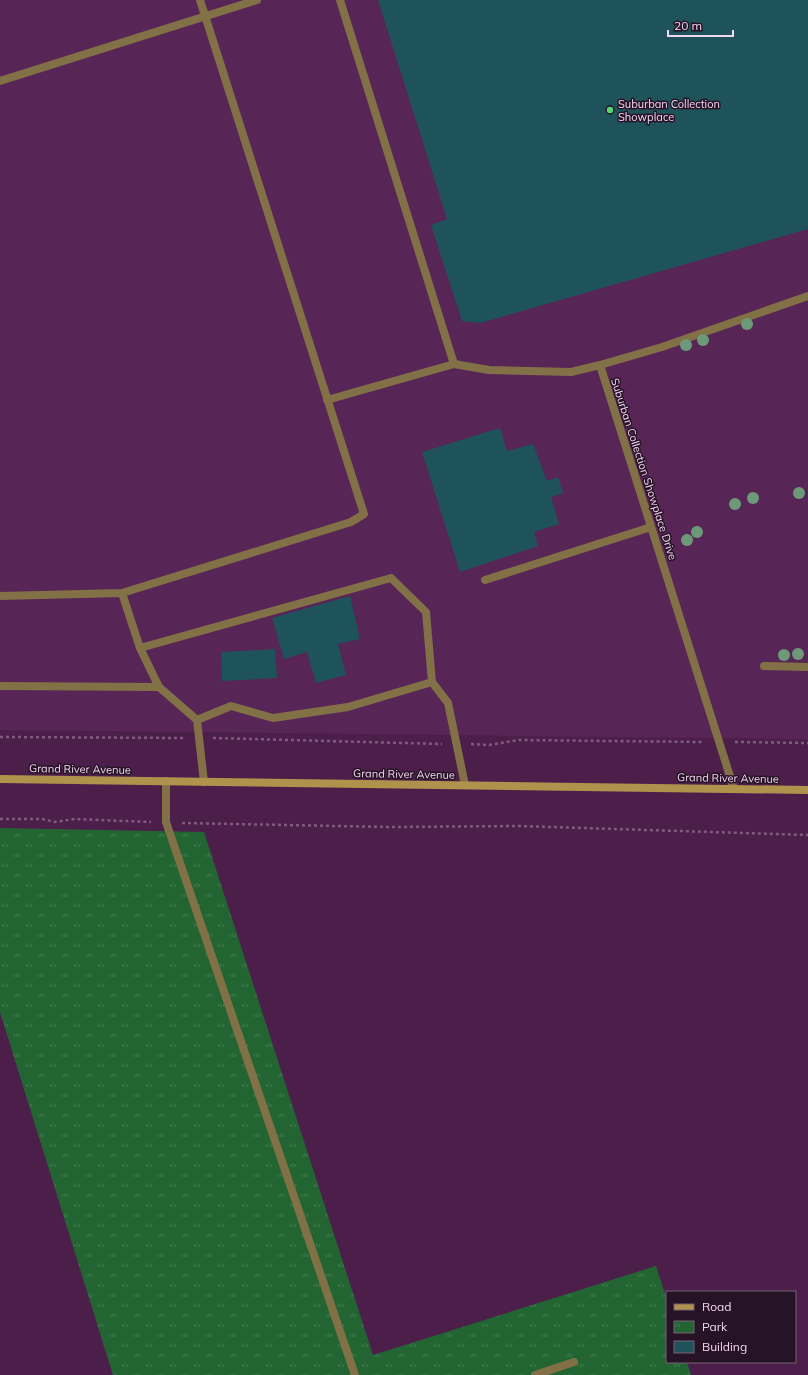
<svg xmlns="http://www.w3.org/2000/svg" width="808" height="1375" viewBox="0 0 808 1375" font-family="Mulish,sans-serif">
<style>
.built{fill:#582557}
.park{fill:url(#park-tufts)}
.building{fill:#1e535b}
.lines{fill:none;stroke-linecap:round;stroke-linejoin:round}
.path{stroke:#80597f;stroke-width:2.5;stroke-dasharray:3 3;stroke-linecap:butt}
.lane{stroke:#827147;stroke-width:8}
.secondary{stroke:#af934c;stroke-width:8}
.tree{fill:#6c9a79}
.poi-dot{fill:#54d672;stroke:#271326;stroke-width:1.5}
.labels{text-anchor:middle;stroke-width:3;stroke-linejoin:round;paint-order:stroke}
.poi-label{font-size:11px;fill:#f3d7f1;stroke:#271326;text-anchor:start}
.street-label{font-size:11px;fill:#f3d7f1;stroke:#271326}
</style>
<defs>
<pattern id="park-tufts" width="24" height="20" patternUnits="userSpaceOnUse"><rect width="24" height="20" fill="#226532"/><path d="M3 7l-1-3M5 7V3M7 7l1-3M15 17l-1-3M17 17v-4M19 17l1-3" fill="none" stroke="#437a50"/></pattern>
</defs>
<rect width="100%" height="100%" fill="#4c1f4b"/>
<path class="built" d="M0,0H808V739L0,730Z"/>
<path class="park" d="M0,828L204,832L373,1355L656,1266L667,1300V1362H687L691,1375H113L0,1012Z"/>
<path class="building" d="M378,0H808V229L480,323L462,321L431,225L447,219Z
M500,428L507,451L533,444L547,481L558,477L563,493L551,497L559,524L534,532L538,546L460,572L422,452Z
M350,596L360,639L338,644L346,675L316,683L307,652L284,659L272,618Z
M275,649L277,678L222,681L221,652Z"/>
<g class="lines">
<path class="path" d="M0,737L184,738
M213,738L442,744
M735,742L808,743
M471,744L489,745L518,740L704,742
M0,819H42L55,822L74,819L151,822
M182,823L389,827L519,826L808,835"/>
<path class="lane" d="M340,0L454,364
M0,81L257,0
M327,400L454,364L489,370L571,372L600,365
M485,580L651,527
M122,593L140,648L159,687L197,720
M0,596L122,593L351,522L364,514L200,0
M140,648L391,578L426,612L432,682
M764,666L808,667
M0,686L159,687
M166,781V822L355,1375
M204,782L197,720L231,706L273,718L348,707L432,682L448,703L465,785
M734,789L600,365L662,347L808,296
M535,1375L574,1362"/>
<path class="secondary" d="M0,779L808,790"/>
</g>
<g class="tree">
<circle cx="747" cy="324" r="6"/>
<circle cx="703" cy="340" r="6"/>
<circle cx="686" cy="345" r="6"/>
<circle cx="799" cy="493" r="6"/>
<circle cx="753" cy="498" r="6"/>
<circle cx="735" cy="504" r="6"/>
<circle cx="697" cy="532" r="6"/>
<circle cx="687" cy="540" r="6"/>
<circle cx="798" cy="654" r="6"/>
<circle cx="784" cy="655" r="6"/>
</g>
<circle class="poi-dot" cx="610" cy="110" r="4"/>
<g class="labels">
<g class="poi-label">
<text x="618" y="108">Suburban Collection<tspan x="618" dy="13">Showplace</tspan></text>
</g>
<g class="street-label">
<text transform="translate(644 469) rotate(72)" y="4">Suburban Collection Showplace Drive</text>
<text transform="translate(80 769) rotate(1)" y="4">Grand River Avenue</text>
<text transform="translate(404 774) rotate(1)" y="4">Grand River Avenue</text>
<text transform="translate(728 778) rotate(1)" y="4">Grand River Avenue</text>
</g>
</g>
<rect x="666" y="1291" width="130" height="72" fill="#271326" stroke="#796177"/>
<rect x="674" y="1304" width="20" height="6" fill="#af934c" stroke="#796177"/>
<text x="702" y="1311" font-size="12" fill="#f3d7f1">Road</text>
<rect x="674" y="1321" width="20" height="12" fill="url(#park-tufts)" stroke="#796177"/>
<text x="702" y="1331" font-size="12" fill="#f3d7f1">Park</text>
<rect x="674" y="1341" width="20" height="12" fill="#1e535b" stroke="#796177"/>
<text x="702" y="1351" font-size="12" fill="#f3d7f1">Building</text>
<path d="M668 30v6h65v-6" fill="none" stroke="#f3d7f1" stroke-width="2"/>
<text x="674" y="30" font-size="12" fill="#f3d7f1" stroke="#271326" stroke-width="3" paint-order="stroke">20 m</text>
</svg>
